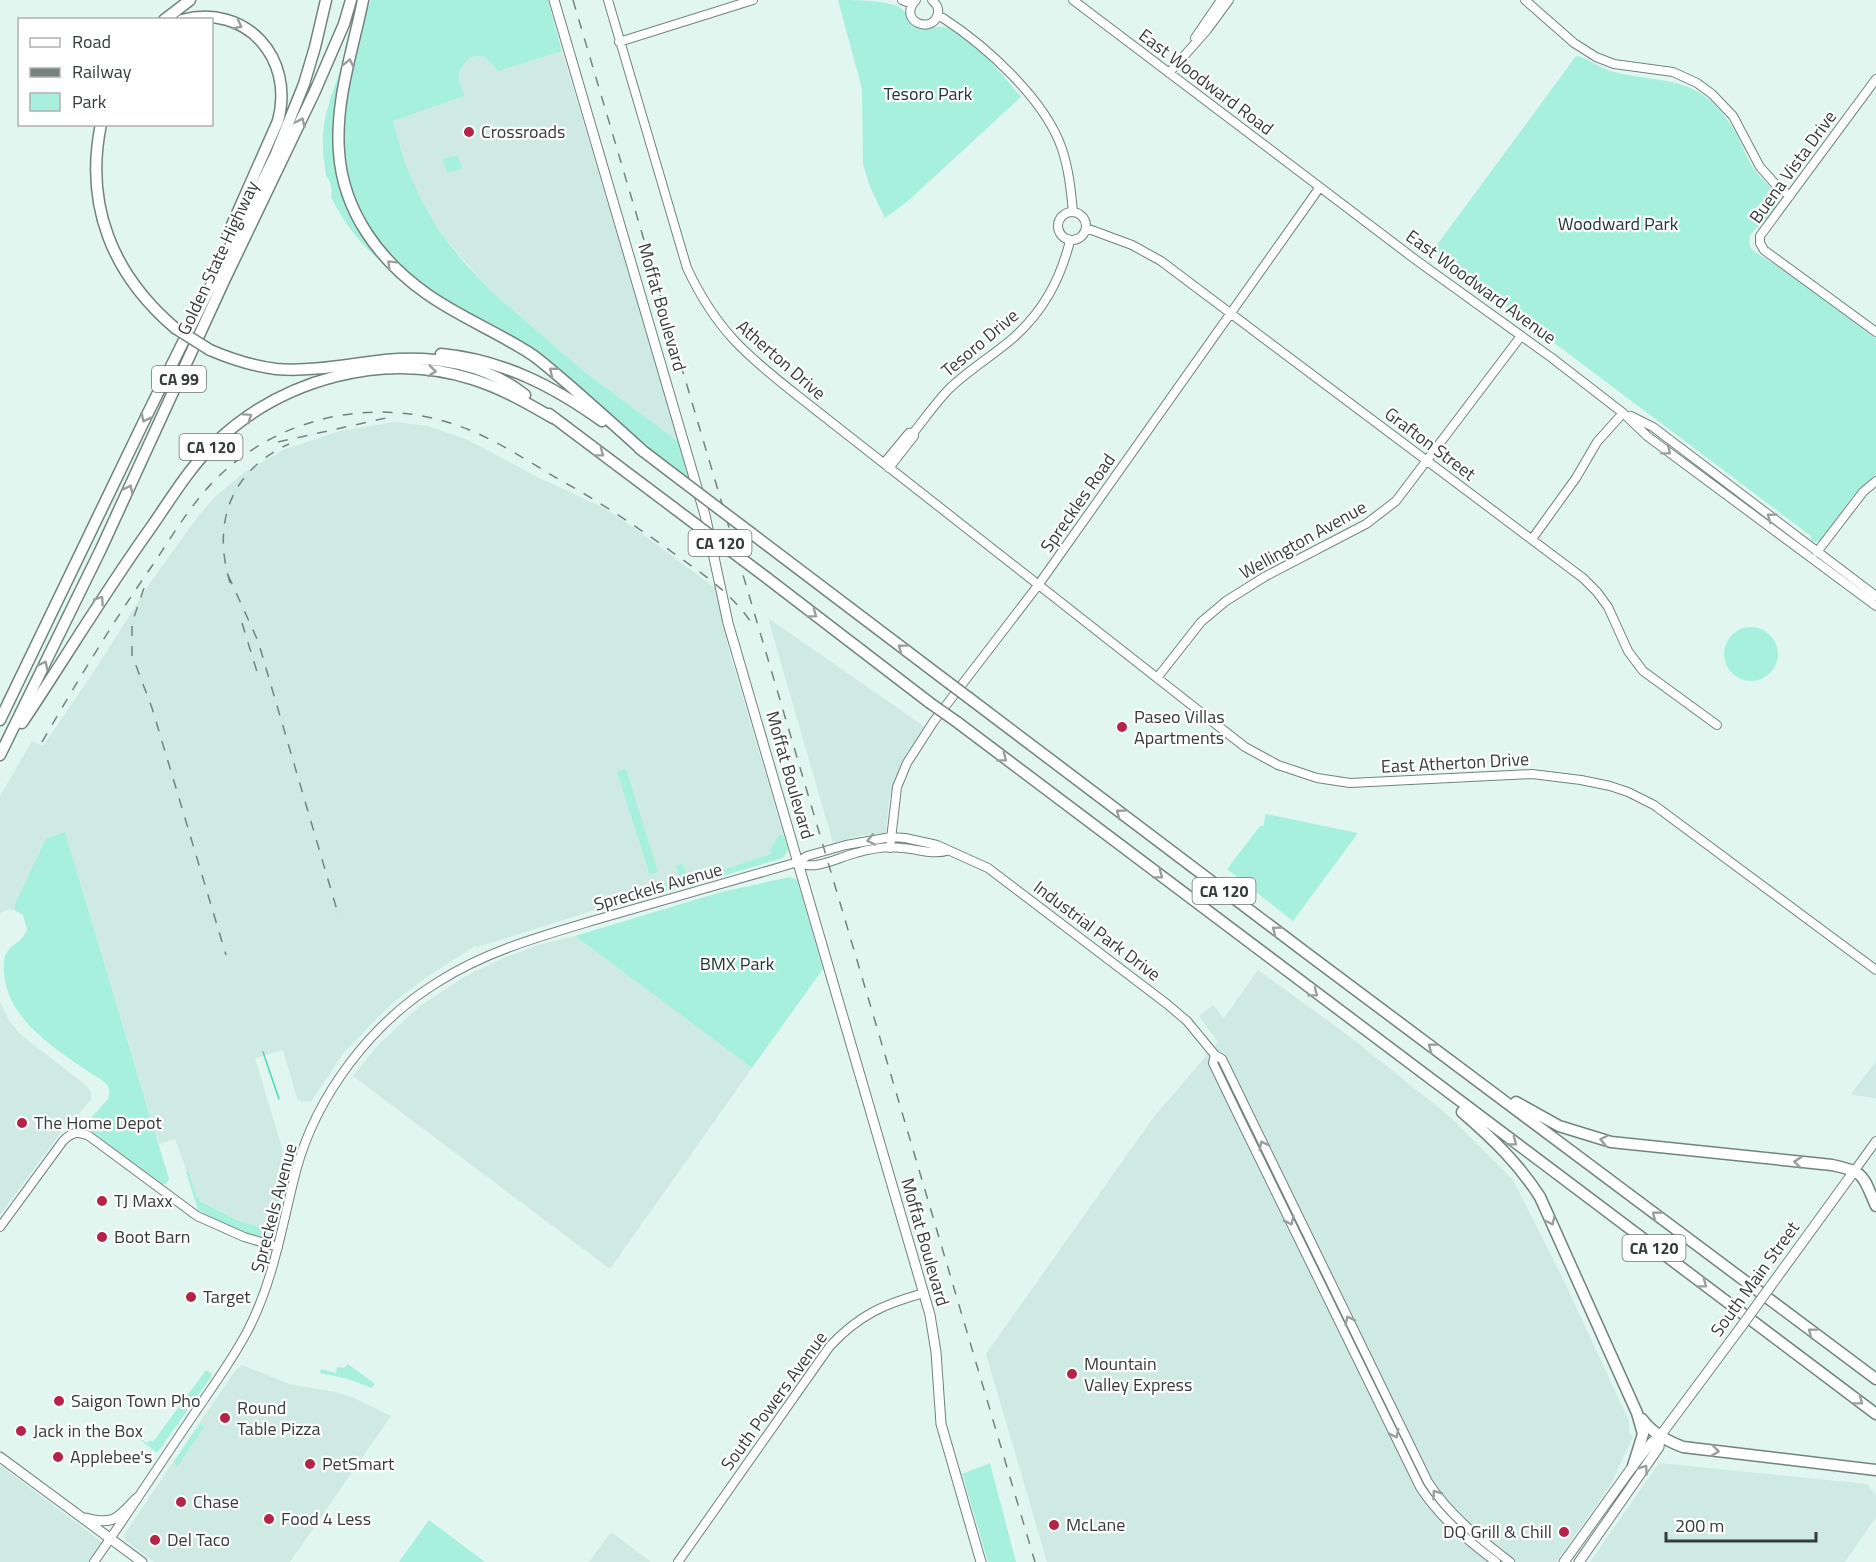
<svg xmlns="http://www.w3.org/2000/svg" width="1876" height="1562" viewBox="0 0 1876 1562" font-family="'Titillium Web',sans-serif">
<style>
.built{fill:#ceeae3}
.green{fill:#a7f0de}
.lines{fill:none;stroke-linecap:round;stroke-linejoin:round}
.stream{stroke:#4fd6ba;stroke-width:1.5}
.minor-casing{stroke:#71837e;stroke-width:10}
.major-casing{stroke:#71837e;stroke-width:11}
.highway-casing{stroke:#71837e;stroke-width:13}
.minor{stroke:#fff;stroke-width:8}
.major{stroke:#fff;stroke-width:9}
.highway{stroke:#fff;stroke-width:10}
.rail{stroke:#76827e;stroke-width:1.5;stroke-dasharray:10 10;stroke-linecap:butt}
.major-bridge-casing{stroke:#71837e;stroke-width:11;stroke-linecap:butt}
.highway-bridge-casing{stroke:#71837e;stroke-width:13;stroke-linecap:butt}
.major-bridge{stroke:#fff;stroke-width:9}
.highway-bridge{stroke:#fff;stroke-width:10}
.oneway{stroke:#9a9e9c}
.poi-dot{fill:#b52346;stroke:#fff;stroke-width:2}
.labels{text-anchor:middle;stroke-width:4.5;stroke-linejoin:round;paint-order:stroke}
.shield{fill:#fff;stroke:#727675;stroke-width:1.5}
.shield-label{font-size:16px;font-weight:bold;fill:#353c3a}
.street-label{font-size:18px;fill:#353c3a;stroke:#fff}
.park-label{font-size:18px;fill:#213732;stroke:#fff}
.poi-label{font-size:18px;fill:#353c3a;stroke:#fff;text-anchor:start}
</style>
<rect width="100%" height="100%" fill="#e2f6f0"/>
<path class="built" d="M562,51L679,442L586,373L491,291L441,234L421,199L405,163L393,121L465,96L459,81V71L470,57L484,56L498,71Z
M395,422L428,426L468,440L535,476L604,508L636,529L715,588L729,651L784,836L780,834L772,854L709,874L708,869L687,875L683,864L676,866L680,880L638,892L639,896L478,947L475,946L427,977L395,1001L372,1023L343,1054L311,1102L298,1101L283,1050L255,1058L285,1158L267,1230L237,1220L197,1199L175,1139L159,1144L65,832L17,902L14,910L9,909L0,913V796L32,741L43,746L95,670L150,583L199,515L215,497L242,474L283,450L340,431Z
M768,618L925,727L907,753L889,798L886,833L862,835L833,843Z
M575,936L752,1068L610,1269L353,1076L379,1044L420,1006L464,977L503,958L538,945Z
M1258,970L1349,1036L1449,1116L1513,1180L1565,1283L1629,1421V1432L1633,1437L1610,1486L1556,1562H1047L986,1354L1153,1118L1218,1042L1199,1016L1213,1005L1224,1018Z
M0,1002L10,1022L20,1034L87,1086L91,1093V1099L78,1115L71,1119L0,1215Z
M1876,1061V1098L1852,1095V1093Z
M242,1365L289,1384L335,1392L354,1398L391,1416L290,1562H154L126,1541L124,1535L202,1419L236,1370Z
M1659,1463L1867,1484L1876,1495V1517L1845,1562H1590Z
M0,1465L102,1542L89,1562H0Z
M611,1532L651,1562H589Z"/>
<path class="green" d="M371,0H548L562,51L498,71L484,56L470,57L459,71V81L465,96L393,121L405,163L421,199L441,234L464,262L491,291L586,373L679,442L689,479L644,444L583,390L551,365L395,273C365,250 348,230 331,197C333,190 331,181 326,176C324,160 321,142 324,125C331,85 355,38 371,0Z
M838,0C857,0 887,0 901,8C907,13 908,22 915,26C926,32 936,24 947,28C973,36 1003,76 1021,97L908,201L885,218L870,187L863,164L862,89Z
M1576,56C1587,57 1601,69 1614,72C1664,84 1698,74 1731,125C1740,138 1744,153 1752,166C1760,179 1773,187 1780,197C1779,205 1768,221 1760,226C1751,232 1746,237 1752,250L1785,271L1876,338V474L1853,496L1820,541L1814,542L1811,540V536L1545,336L1523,322L1521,318L1434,252V249Z
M458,155L462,169L447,173L443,159Z
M1724 654a27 27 0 1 1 54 0a27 27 0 1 1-54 0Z
M626,769L658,872L650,875L617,772Z
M1266,814L1358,833L1293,921L1227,869L1260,826H1263Z
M65,832L169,1179L166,1184H161L91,1131L90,1119L108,1099C110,1093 110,1086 104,1082C100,1078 94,1076 89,1072C51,1046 0,1015 4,961C6,944 23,944 27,929L23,915L14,910L16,902L46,839Z
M780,834L784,836L788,850L783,858L709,880C703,879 698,877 696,872L708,869L710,874L771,854L770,850Z
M683,863L687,877L684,885L656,895L653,887L680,880L676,866Z
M790,877L797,880L823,969L752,1068L575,936L721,892Z
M188,1171L197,1198H199L200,1201L237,1220L267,1230L276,1193L282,1195L283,1199L274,1235C259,1246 214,1219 198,1210L186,1172Z
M348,1364L375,1384L372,1388L348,1379L320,1373L321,1369L336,1373L337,1367L344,1368Z
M206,1370L212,1374L211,1377L157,1453L127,1429L147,1443L150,1440L153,1442Z
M200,1424L204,1427L177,1467L174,1462Z
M990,1463L1016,1562H988L962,1474Z
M429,1520L485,1562H399Z"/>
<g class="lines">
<path class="stream" d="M263,1052L279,1099"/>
<g class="minor-casing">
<path id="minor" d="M608,0L687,268C716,330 746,355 798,396L1245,747L1278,765L1317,778L1350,783L1532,774L1581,780L1610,786L1628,792L1654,805L1876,970
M902,0L912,4
M916,0C896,21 934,36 938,13C939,7 936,4 932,0
M1073,0L1416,260L1552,358L1623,413L1647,436L1876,606
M1525,0L1574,43L1596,57L1614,64L1673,72L1697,83L1712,94L1733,116L1760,167L1777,186L1790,196
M937,16L943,18C986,46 1045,99 1062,149C1069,170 1071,191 1073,212
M1195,38L1221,0
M619,42L753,0
M1169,73L1207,30L1229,0
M1876,79L1760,236V243L1764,250L1876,332
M1058 226a14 14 0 1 1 28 0a14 14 0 1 1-28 0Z
M1086,228L1132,245L1161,261L1583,578L1597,592L1608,607L1628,651L1643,671L1717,725
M1631,416L1653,427L1876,596
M884,463L909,433L914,432
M889,468L914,436V432C926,417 937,401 950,388C969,370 992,356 1012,339C1043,312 1060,280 1070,241
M1532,539L1576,478L1597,442L1623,413
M1817,552L1863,492L1876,481
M1157,678L1201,622L1226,601L1266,576L1366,524L1396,501L1521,336
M890,848L897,787L907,763L934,721L1039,584L1320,187
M798,862C813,872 839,857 856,853C870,849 887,846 902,848C918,849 932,855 947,851
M1215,1055L1213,1063L1240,1119L1420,1487C1440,1518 1467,1540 1496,1562
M1855,1170L1876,1141
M0,1227L63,1141C72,1132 77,1131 89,1136L197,1216L244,1237L278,1247
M94,1562C127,1515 158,1467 190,1420C210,1390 232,1361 248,1330C274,1280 282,1225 296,1171C316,1096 371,1023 438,982C488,950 545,935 602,918C667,899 733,881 798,862L807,856L846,845L891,837L905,838L937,845L988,868L1167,1004L1187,1021L1215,1055L1222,1059L1428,1482C1449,1515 1479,1538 1510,1562
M678,1562L830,1346C859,1315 884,1304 924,1293"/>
</g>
<g class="major-casing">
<path id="major" d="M554,0L705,515L728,623L930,1315L936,1352L941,1424L981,1562
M1770,1287L1855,1170
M0,1457L142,1562
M86,1518C115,1526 118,1517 137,1498
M1564,1562L1633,1466L1652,1442L1660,1436L1741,1327
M1579,1562L1659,1447L1660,1436"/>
</g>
<g class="highway-casing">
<path id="highway" d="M363,0C353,50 335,100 339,152C343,212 380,261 427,294C461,318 500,333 534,356C546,365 557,375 569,385C594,407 619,429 644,452
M164,20L190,0
M182,20C246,3 295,58 278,121L228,234
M101,124C84,206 113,275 175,328
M210,350C231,359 252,366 276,369C312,372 349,364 385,360C434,355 486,364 525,395
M441,354C503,360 553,386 602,421
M549,414L674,508
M639,448L681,480
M751,533L949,683
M767,578L930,703
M969,698L1309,955L1876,1379
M0,720L146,417L275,156L304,84L315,47L326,0
M957,722L1876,1414
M22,723C66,657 106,590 152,526C172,497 190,467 215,443C282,379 383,351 472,379C501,388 527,403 553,418
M0,755L101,549L224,281L315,91L344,24L351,0
M1516,1102L1559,1126L1611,1142L1832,1165C1866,1172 1862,1175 1876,1206
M1462,1112C1492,1138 1519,1164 1540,1197L1637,1413L1643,1434L1633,1466
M1642,1419C1652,1433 1667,1441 1683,1447L1876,1470"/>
</g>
<use href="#minor" class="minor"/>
<use href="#major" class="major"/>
<use href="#highway" class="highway"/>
<path class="rail" d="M573,0L1035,1562
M278,442L386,418
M228,575L258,641L339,917
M230,583C212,523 230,471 289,444
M144,588L132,623V655L152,708L226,955
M242,623L258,675
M42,742C77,682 112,623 152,566C171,538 189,507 213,482C273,420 365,397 447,422C488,434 524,459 560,480C602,503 640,529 679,557C708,578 735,596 754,627"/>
<g class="major-bridge-casing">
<path id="major-bridge" d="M1741,1327L1770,1287"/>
</g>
<g class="highway-bridge-casing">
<path id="highway-bridge" d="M175,328L210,350
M681,480L751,533
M674,508L767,578
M949,683L969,698
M930,703L957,722"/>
</g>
<use href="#major-bridge" class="major-bridge"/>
<use href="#highway-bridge" class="highway-bridge"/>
</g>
<defs><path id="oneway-chevron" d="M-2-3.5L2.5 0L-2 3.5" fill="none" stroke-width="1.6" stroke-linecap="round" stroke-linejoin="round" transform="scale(1.5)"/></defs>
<g class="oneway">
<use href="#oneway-chevron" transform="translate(238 25) rotate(27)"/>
<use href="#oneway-chevron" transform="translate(349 63) rotate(-78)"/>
<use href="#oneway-chevron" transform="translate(301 122) rotate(-65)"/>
<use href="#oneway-chevron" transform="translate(391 264) rotate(-135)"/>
<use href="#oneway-chevron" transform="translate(432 371) rotate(6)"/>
<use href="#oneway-chevron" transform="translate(553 371) rotate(-140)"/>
<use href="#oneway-chevron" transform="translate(248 417) rotate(-34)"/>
<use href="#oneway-chevron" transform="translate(145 418) rotate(116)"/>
<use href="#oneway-chevron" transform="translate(1667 451) rotate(37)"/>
<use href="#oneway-chevron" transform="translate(600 453) rotate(37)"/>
<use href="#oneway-chevron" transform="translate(129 489) rotate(-65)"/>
<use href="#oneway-chevron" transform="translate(1771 517) rotate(-143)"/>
<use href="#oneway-chevron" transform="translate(100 600) rotate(-56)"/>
<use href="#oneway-chevron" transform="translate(813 614) rotate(37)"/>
<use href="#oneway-chevron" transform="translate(902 648) rotate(-143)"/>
<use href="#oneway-chevron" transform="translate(44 665) rotate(-64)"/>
<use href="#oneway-chevron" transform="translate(1003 758) rotate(37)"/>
<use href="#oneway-chevron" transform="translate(1120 813) rotate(-143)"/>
<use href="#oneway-chevron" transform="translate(871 840) rotate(169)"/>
<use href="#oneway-chevron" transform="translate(1159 875) rotate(37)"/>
<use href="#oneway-chevron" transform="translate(1276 930) rotate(-143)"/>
<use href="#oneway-chevron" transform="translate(1314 993) rotate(37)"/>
<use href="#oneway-chevron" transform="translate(1432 1047) rotate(-143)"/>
<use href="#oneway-chevron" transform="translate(1604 1140) rotate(-168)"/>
<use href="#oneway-chevron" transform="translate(1513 1142) rotate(37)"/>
<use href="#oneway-chevron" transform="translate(1263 1145) rotate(-117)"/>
<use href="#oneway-chevron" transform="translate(1798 1162) rotate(-174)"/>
<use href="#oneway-chevron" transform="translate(1656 1215) rotate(-143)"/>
<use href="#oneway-chevron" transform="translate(1290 1221) rotate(64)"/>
<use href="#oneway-chevron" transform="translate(1551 1221) rotate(65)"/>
<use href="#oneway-chevron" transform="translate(1703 1284) rotate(37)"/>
<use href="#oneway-chevron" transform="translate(1349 1320) rotate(-116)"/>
<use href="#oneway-chevron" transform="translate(1812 1332) rotate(-143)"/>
<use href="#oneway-chevron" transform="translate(1859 1401) rotate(37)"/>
<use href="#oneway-chevron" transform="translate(1395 1434) rotate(63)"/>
<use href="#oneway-chevron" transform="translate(1715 1451) rotate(7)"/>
<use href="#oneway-chevron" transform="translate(1644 1469) rotate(-55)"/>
<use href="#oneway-chevron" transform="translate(1436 1494) rotate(-126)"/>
</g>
<g class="poi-dot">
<circle cx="469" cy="132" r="6"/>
<circle cx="1122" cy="727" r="6"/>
<circle cx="22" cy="1123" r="6"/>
<circle cx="102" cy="1201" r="6"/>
<circle cx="102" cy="1237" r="6"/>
<circle cx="191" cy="1297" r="6"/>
<circle cx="1072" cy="1374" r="6"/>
<circle cx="59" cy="1401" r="6"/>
<circle cx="225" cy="1418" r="6"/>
<circle cx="21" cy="1431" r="6"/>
<circle cx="58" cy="1457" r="6"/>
<circle cx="310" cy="1464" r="6"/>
<circle cx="181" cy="1502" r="6"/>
<circle cx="269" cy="1519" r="6"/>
<circle cx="1054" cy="1525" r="6"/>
<circle cx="1564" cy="1532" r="6"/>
<circle cx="155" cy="1540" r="6"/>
</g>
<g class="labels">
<g class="shield">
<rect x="152" y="366" width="54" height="26" rx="4.5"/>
<rect x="179.5" y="434" width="63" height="26" rx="4.5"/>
<rect x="688.5" y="530" width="63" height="26" rx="4.5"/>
<rect x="1192.5" y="878" width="63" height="26" rx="4.5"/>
<rect x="1622.5" y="1235" width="63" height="26" rx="4.5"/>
</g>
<g class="shield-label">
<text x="179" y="385">CA 99</text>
<text x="211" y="453">CA 120</text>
<text x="720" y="549">CA 120</text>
<text x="1224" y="897">CA 120</text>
<text x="1654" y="1254">CA 120</text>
</g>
<g class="street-label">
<text transform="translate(1206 82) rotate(37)" y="6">East Woodward Road</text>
<text transform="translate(1793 167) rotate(-54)" y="6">Buena Vista Drive</text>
<text transform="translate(218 258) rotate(-65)" y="6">Golden State Highway</text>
<text transform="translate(1481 287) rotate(36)" y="6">East Woodward Avenue</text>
<text transform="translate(662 307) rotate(74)" y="6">Moffat Boulevard</text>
<text transform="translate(980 343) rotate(-40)" y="6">Tesoro Drive</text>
<text transform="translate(781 360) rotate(41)" y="6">Atherton Drive</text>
<text transform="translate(1430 444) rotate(37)" y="6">Grafton Street</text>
<text transform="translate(1078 503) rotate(-55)" y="6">Spreckles Road</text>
<text transform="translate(1303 540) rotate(-29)" y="6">Wellington Avenue</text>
<text transform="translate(1455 763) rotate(-3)" y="6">East Atherton Drive</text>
<text transform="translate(790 775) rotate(74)" y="6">Moffat Boulevard</text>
<text transform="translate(658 887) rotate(-16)" y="6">Spreckels Avenue</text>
<text transform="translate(1097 931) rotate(37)" y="6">Industrial Park Drive</text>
<text transform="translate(274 1208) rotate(-75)" y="6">Spreckels Avenue</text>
<text transform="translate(925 1242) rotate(74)" y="6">Moffat Boulevard</text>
<text transform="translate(1755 1279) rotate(-54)" y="6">South Main Street</text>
<text transform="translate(774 1401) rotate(-54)" y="6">South Powers Avenue</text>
</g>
<g class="park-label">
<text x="928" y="100">Tesoro Park</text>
<text x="1618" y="230">Woodward Park</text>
<text x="737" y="970">BMX Park</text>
</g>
<g class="poi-label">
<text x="481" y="138">Crossroads</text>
<text x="1134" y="723">Paseo Villas<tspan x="1134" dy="21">Apartments</tspan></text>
<text x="34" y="1129">The Home Depot</text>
<text x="114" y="1207">TJ Maxx</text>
<text x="114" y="1243">Boot Barn</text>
<text x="203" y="1303">Target</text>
<text x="1084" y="1370">Mountain<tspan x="1084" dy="21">Valley Express</tspan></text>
<text x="71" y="1407">Saigon Town Pho</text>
<text x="237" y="1414">Round<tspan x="237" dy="21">Table Pizza</tspan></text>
<text x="33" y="1437">Jack in the Box</text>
<text x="70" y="1463">Applebee's</text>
<text x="322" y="1470">PetSmart</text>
<text x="193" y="1508">Chase</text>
<text x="281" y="1525">Food 4 Less</text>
<text x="1066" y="1531">McLane</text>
<text x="1552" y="1538" text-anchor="end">DQ Grill &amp; Chill</text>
<text x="167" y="1546">Del Taco</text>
</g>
</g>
<rect x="18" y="18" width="195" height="108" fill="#ffffff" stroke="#aeb1b0" stroke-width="1.5"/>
<rect x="30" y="38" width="30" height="9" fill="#ffffff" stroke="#aeb1b0" stroke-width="1.5"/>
<text x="72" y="48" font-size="18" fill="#353c3a">Road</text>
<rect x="30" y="68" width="30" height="9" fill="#76827e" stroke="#aeb1b0" stroke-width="1.5"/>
<text x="72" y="78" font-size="18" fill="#353c3a">Railway</text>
<rect x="30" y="93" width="30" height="18" fill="#a7f0de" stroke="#aeb1b0" stroke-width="1.5"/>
<text x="72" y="108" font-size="18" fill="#353c3a">Park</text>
<path d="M1666 1532v9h150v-9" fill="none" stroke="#353c3a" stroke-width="3"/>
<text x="1675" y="1532" font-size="18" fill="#353c3a" stroke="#ffffff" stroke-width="4.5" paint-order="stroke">200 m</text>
</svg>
